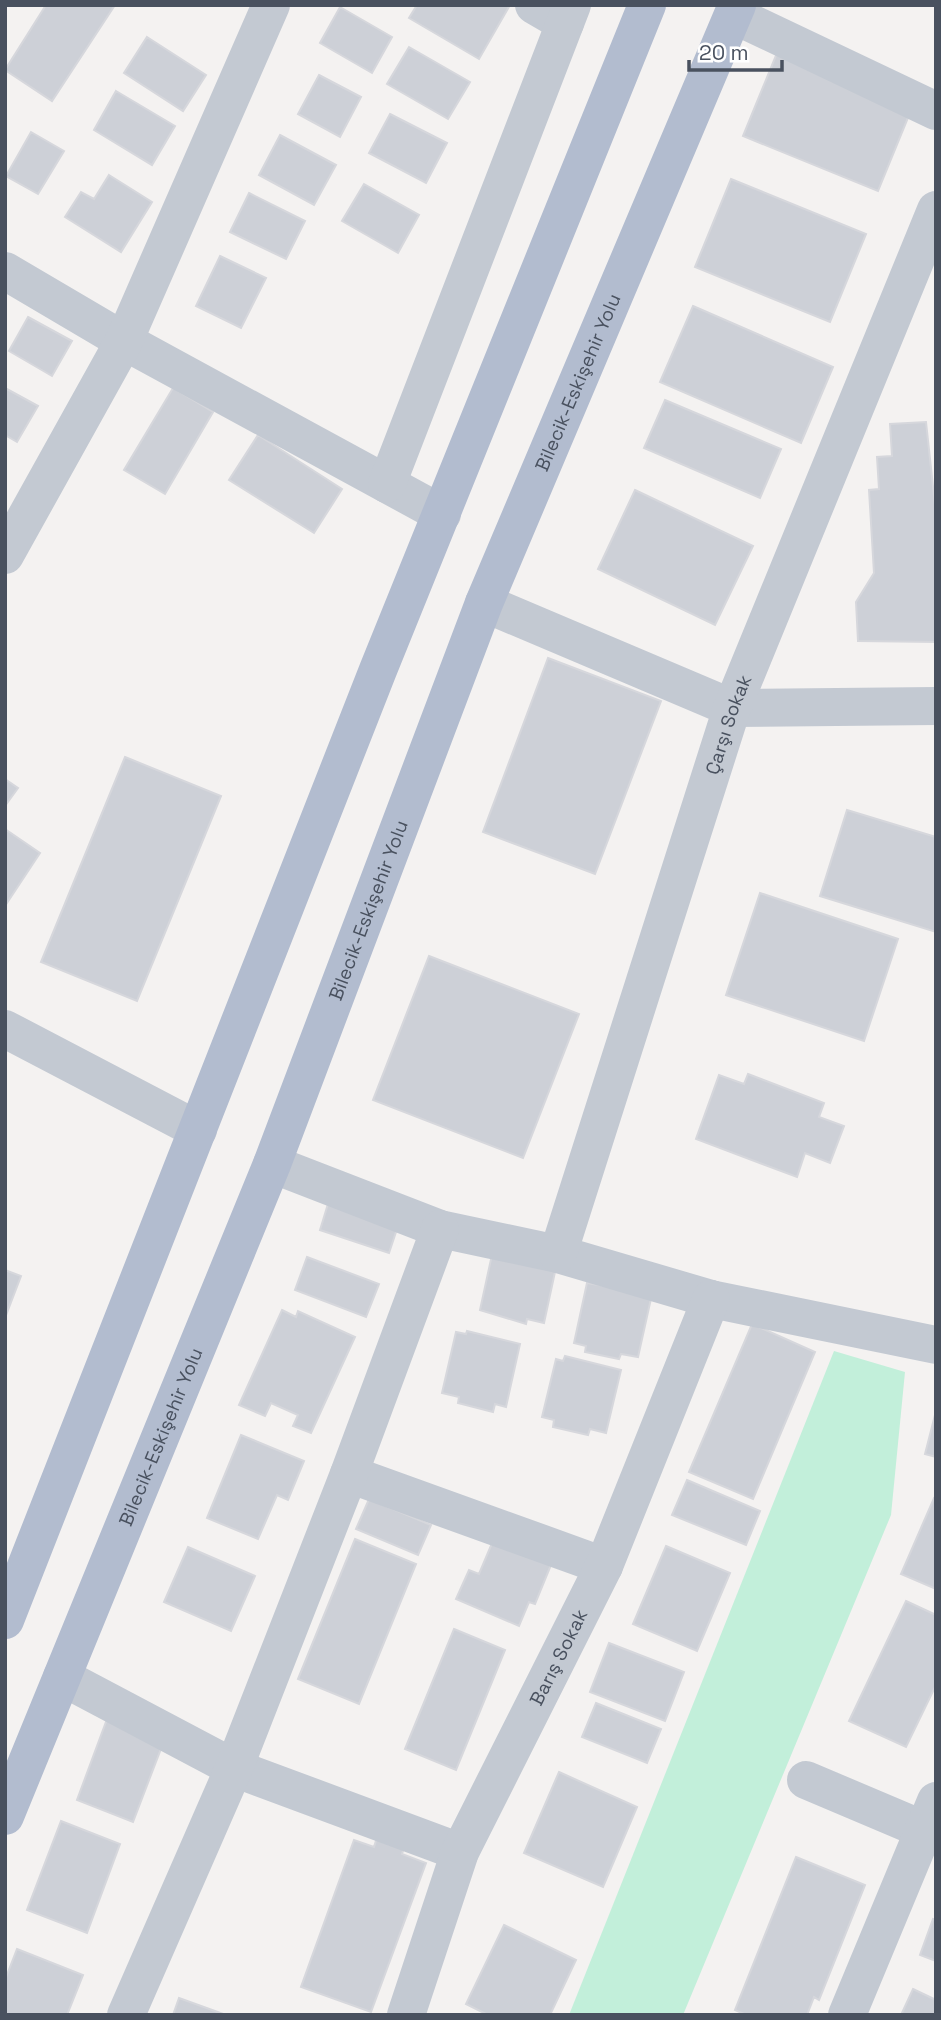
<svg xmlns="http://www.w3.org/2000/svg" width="941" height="2020" viewBox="0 0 941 2020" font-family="'Space Grotesk',sans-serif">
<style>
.green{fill:#c2efda}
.building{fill:#cdd0d7;stroke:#d6d7dc;stroke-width:2}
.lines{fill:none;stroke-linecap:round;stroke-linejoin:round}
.minor{stroke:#c3c9d2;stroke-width:38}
.major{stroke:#b2bccf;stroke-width:38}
.labels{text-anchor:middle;stroke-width:5;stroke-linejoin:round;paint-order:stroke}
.street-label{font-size:19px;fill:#49515f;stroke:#fff}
</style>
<rect width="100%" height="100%" fill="#f4f2f1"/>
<path class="green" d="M834,1351L905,1372L891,1515L683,2015H569Z"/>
<path class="building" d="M46,5H115L52,101L5,70Z
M417,5H510L479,59L409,18Z
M340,7L392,37L372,73L320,43Z
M147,37L206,75L183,111L124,73Z
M409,47L470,82L448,119L387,84Z
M779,48L914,103L878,191L743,136Z
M319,75L361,97L340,137L298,114Z
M116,91L175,126L152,165L94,130Z
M390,114L447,143L426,183L369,153Z
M31,132L64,151L38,194L6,176Z
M280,135L336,165L314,205L259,175Z
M109,175L152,202L121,252L65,217L81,192L94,199Z
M731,179L866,234L830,322L695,267Z
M364,184L419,215L398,253L342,221Z
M249,193L305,221L286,259L230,232Z
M220,256L266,278L241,328L196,306Z
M693,306L833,367L801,443L660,382Z
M28,317L72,341L52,376L9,351Z
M5,388L38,406L17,442L5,435Z
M173,388L213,412L165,494L124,470Z
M665,400L781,449L760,498L644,448Z
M926,422L936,514V642L858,641L856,602L874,573L869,490L879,489L877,457L892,456L890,424Z
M258,435L342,489L314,533L229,480Z
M635,490L753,546L715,625L598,569Z
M548,658L661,701L595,874L483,832Z
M125,757L221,796L137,1001L41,962Z
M5,779L18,788L5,806Z
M847,810L936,837V932L820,896Z
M5,829L40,853L5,906Z
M760,893L898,939L864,1041L726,995Z
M429,956L579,1014L523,1158L373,1100Z
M748,1074L824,1103L819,1117L844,1126L830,1163L805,1153L797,1177L696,1139L719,1075L744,1084Z
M331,1194L401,1217L389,1253L320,1230Z
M493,1250L558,1258L544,1323L527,1319L526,1324L480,1310Z
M307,1257L379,1284L366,1317L295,1290Z
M5,1270L21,1276L5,1318Z
M587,1283L652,1294L638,1357L621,1354L619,1359L585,1352L586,1346L574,1343Z
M282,1310L296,1317L298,1311L355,1337L311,1433L293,1426L298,1415L271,1403L265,1416L239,1405Z
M752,1324L815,1352L753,1499L689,1472Z
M467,1331L520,1344L506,1407L495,1404L493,1412L458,1403L459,1397L442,1393L456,1332L466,1334Z
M565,1356L621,1370L606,1433L590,1429L588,1435L553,1427L554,1420L542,1417L556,1359L563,1361Z
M936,1411V1457L925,1454Z
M241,1435L304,1461L288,1500L277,1495L258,1539L207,1518Z
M687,1480L760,1511L746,1545L672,1515Z
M934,1498L936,1499V1589L901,1574Z
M369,1499L431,1525L418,1555L356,1529Z
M495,1536L553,1560L535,1604L529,1602L519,1626L456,1599L469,1570L479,1574Z
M355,1539L416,1564L359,1704L298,1679Z
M666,1546L730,1573L697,1651L633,1624Z
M188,1547L255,1576L231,1631L164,1602Z
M906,1601L936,1615V1685L906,1747L849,1721Z
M454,1629L505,1650L456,1770L405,1749Z
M609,1643L684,1672L665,1721L590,1692Z
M596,1703L661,1729L647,1763L582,1737Z
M110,1711L167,1733L133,1822L77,1800Z
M559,1772L637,1807L603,1887L524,1853Z
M61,1821L120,1844L87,1933L27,1910Z
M378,1834L405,1844L402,1854L426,1863L371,2012L301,1987L354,1840L374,1847Z
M796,1857L865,1885L819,2000L814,1997L807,2015H746L735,2010Z
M933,1919L936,1920V1961L920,1955Z
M504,1925L576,1960L550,2015H488L466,2004Z
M17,1949L83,1975L67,2015H5V1980Z
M913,1989L936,2000V2015H901Z
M179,1998L226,2015H173Z"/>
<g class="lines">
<g class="minor">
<path d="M534,5L565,23"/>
<path d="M734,15L936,111"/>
<path d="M5,271L124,341L442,514"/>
<path d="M387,484L572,5"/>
<path d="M5,555L124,341L271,5"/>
<path d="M484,603L732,708L936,706"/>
<path d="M5,1029L198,1130"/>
<path d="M272,1164L440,1229L558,1254L711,1299L936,1345"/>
<path id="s1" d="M558,1254L732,708L936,210"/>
<path d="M349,1474L604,1566"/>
<path d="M62,1677L234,1768L460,1852"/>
<path d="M806,1780L936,1835"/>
<path d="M126,2015L234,1768L349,1474L440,1229"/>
<path id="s2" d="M406,2015L460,1852L604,1566L711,1299"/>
<path d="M847,2015L936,1801"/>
</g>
<g class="major">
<path d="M5,1620L378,670L647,5"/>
<path id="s3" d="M5,1816L272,1164L484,603L737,5"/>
</g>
</g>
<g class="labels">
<g class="street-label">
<text dy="7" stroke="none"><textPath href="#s3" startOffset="1544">Bilecik-Eskişehir Yolu</textPath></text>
<text dy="7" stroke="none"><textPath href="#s1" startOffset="556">Çarşı Sokak</textPath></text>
<text dy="7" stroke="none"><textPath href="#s3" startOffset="976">Bilecik-Eskişehir Yolu</textPath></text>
<text dy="7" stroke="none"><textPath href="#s3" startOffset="410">Bilecik-Eskişehir Yolu</textPath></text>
<text dy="7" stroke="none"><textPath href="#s2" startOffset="390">Barış Sokak</textPath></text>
</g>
</g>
<rect width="941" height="2020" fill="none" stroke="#49515f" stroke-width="14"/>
<path d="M689 60v10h93v-10" fill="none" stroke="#49515f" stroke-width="3.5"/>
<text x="699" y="60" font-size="21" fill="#49515f" stroke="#ffffff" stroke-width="5" paint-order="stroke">20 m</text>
</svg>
